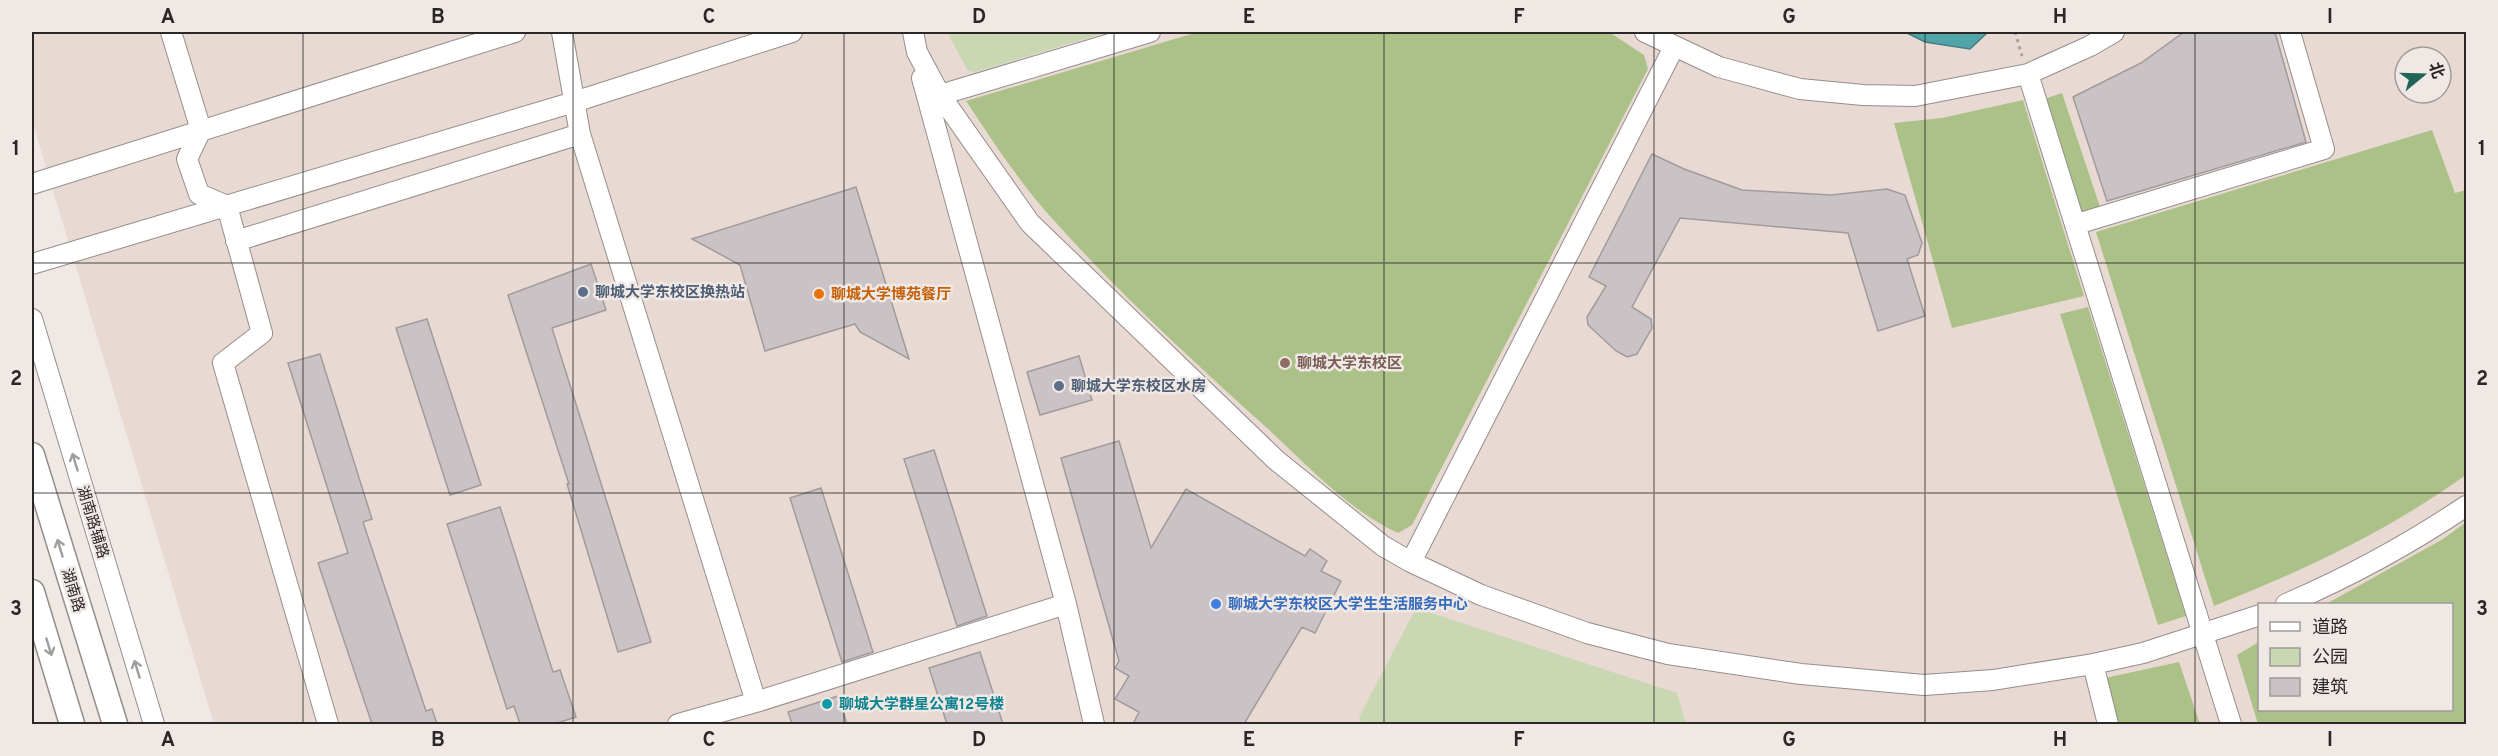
<svg xmlns="http://www.w3.org/2000/svg" width="2498" height="756" viewBox="0 0 2498 756" font-family="Overpass,'Noto Sans SC',sans-serif">
<style>
.built{fill:#e8dad3;fill-rule:evenodd}
.green{fill:#c9d7b3}
.forest{fill:#abc187}
.water{fill:#51a5a9;stroke:#457f82;stroke-width:1.5}
.building{fill:#cac3c5;stroke:#a29b9d;stroke-width:1.5}
.lines{fill:none;stroke-linecap:round;stroke-linejoin:round}
.minor-casing{stroke:#948e8b;stroke-width:22}
.major-casing{stroke:#948e8b;stroke-width:27}
.path{stroke:#a59f9d;stroke-width:3;stroke-dasharray:3 4.5;stroke-linecap:butt}
.minor{stroke:#fff;stroke-width:20}
.major{stroke:#fff;stroke-width:24}
.oneway{stroke:#9f9e9d}
.grid{fill:none;stroke:#2a2726;stroke-width:1.5;stroke-opacity:0.55}
.service-dot{fill:#5c6f8a;stroke:#efe8e5;stroke-width:2}
.food-dot{fill:#e8710a;stroke:#efe8e5;stroke-width:2}
.education-dot{fill:#8d6e63;stroke:#efe8e5;stroke-width:2}
.shop-dot{fill:#3f7fe0;stroke:#efe8e5;stroke-width:2}
.culture-dot{fill:#0f9aa8;stroke:#efe8e5;stroke-width:2}
.labels{text-anchor:middle;stroke-width:5;stroke-linejoin:round;paint-order:stroke}
.service-label{font-size:15px;font-weight:bold;fill:#4e5e75;stroke:#efe8e5;text-anchor:start}
.food-label{font-size:15px;font-weight:bold;fill:#c56008;stroke:#efe8e5;text-anchor:start}
.education-label{font-size:15px;font-weight:bold;fill:#785e54;stroke:#efe8e5;text-anchor:start}
.street-label{font-size:15px;fill:#2a2726;stroke:#efe8e5}
.shop-label{font-size:15px;font-weight:bold;fill:#366cbe;stroke:#efe8e5;text-anchor:start}
.culture-label{font-size:15px;font-weight:bold;fill:#0d838f;stroke:#efe8e5;text-anchor:start}
.neatline{fill:none;stroke:#2a2726;stroke-width:2}
.grid-label{font-size:20px;text-anchor:middle;font-weight:bold;fill:#2a2726}
</style>
<rect width="100%" height="100%" fill="#efe8e5"/>
<path class="built" d="M32,32H2466V724H214L32,121ZM2405,57H2441V93H2405ZM2260,604H2452V710H2260Z"/>
<path class="green" d="M947,32H1108L975,72L968,71Z
M1416,608L1677,693L1686,724H1362L1359,717Z"/>
<path class="forest" d="M1198,32H1609L1644,55L1648,69L1412,525L1398,533C1348,510 1307,465 1267,428C1195,363 1123,297 1058,225C1023,188 994,143 966,101Z
M2062,93L2100,207L2081,214L2044,99Z
M2023,100L2084,296L1952,328L1894,123L1942,118Z
M2432,130L2455,193L2466,190V475C2384,533 2307,569 2214,606L2096,232Z
M2088,307L2186,616L2158,625L2060,314Z
M2466,522V724H2258L2237,655L2259,642L2260,710H2452V604H2326L2443,539Z
M2179,662L2200,724H2118L2105,678Z"/>
<path class="water" d="M1905,32H1988L1970,49L1925,42Z"/>
<path class="building" d="M2184,32H2275L2306,142L2107,201L2073,97L2141,63Z
M1652,154L1684,169L1742,190L1831,195L1887,189L1905,195L1922,243L1918,255L1907,259L1925,316L1878,331L1848,233L1680,218L1632,307L1651,319L1652,328L1637,354L1627,357L1616,351L1588,325L1587,317L1606,286L1589,277Z
M856,187L909,359L860,332L855,324L765,351L740,265L692,239Z
M591,264L606,310L552,328L651,642L618,652L567,484H569L508,295Z
M427,319L481,485L450,495L396,328Z
M320,354L372,519L363,522L426,711L432,709L437,724H372L318,563L348,553L288,363Z
M1079,356L1092,400L1040,415L1027,372Z
M1119,441L1151,548L1186,489L1305,556L1310,549L1327,561L1321,571L1341,581L1315,633L1302,627L1244,724H1133L1139,712L1115,699L1129,676L1115,668L1119,661L1061,458Z
M934,450L987,616L957,626L904,459Z
M821,488L873,652L842,662L790,498Z
M500,507L553,672L560,670L576,717L554,724H520L514,706L507,709L447,524Z
M980,652L1003,724H947L929,668Z
M838,696L847,724H792L788,712Z"/>
<g class="lines">
<g class="minor-casing">
<path id="minor" d="M171,32L201,130L187,159L199,194L227,206L262,333L223,363L328,724
M562,32L580,134L756,702L1066,604
M913,32L917,52L940,95L1030,223L1276,460L1383,546L1411,562
M1645,32L1719,67L1800,89L1863,95L1915,96L2028,74L2090,46L2114,32
M1674,47L1411,562L1481,595L1587,633L1668,654L1801,674L1924,685L1993,680L2093,664L2143,653L2260,615
M2028,74L2231,724
M922,78L1066,604L1094,724
M940,95L1150,32
M32,184L515,32
M2077,224L2324,149L2290,32
M236,241L580,134
M32,264L574,102L792,32
M32,319L154,724
M2286,604C2351,576 2408,545 2466,506
M2093,664L2108,724
M678,724L756,702"/>
</g>
<g class="major-casing">
<path id="major" d="M32,455L115,724
M32,592L72,724"/>
</g>
<path class="path" d="M2015,32L2022,56"/>
<use href="#minor" class="minor"/>
<use href="#major" class="major"/>
</g>
<defs><path id="oneway-shaft" d="M-6 0H5M1.5-3L5.5 0L1.5 3" fill="none" stroke-width="1.6" stroke-linecap="round" stroke-linejoin="round" transform="scale(1.5)"/></defs>
<g class="oneway">
<use href="#oneway-shaft" transform="translate(75 462) rotate(-107)"/>
<use href="#oneway-shaft" transform="translate(60 548) rotate(-107)"/>
<use href="#oneway-shaft" transform="translate(49 647) rotate(73)"/>
<use href="#oneway-shaft" transform="translate(137 669) rotate(-107)"/>
</g>
<path class="grid" d="M303,32V724M573,32V724M844,32V724M1114,32V724M1384,32V724M1654,32V724M1925,32V724M2195,32V724M32,263H2466M32,493H2466"/>
<g class="service-dot">
<circle cx="583" cy="292" r="6"/>
<circle cx="1059" cy="386" r="6"/>
</g>
<circle class="food-dot" cx="819" cy="294" r="6"/>
<circle class="education-dot" cx="1285" cy="363" r="6"/>
<circle class="shop-dot" cx="1216" cy="604" r="6"/>
<circle class="culture-dot" cx="827" cy="704" r="6"/>
<g class="labels">
<g class="service-label">
<text x="595" y="297">聊城大学东校区换热站</text>
<text x="1071" y="391">聊城大学东校区水房</text>
</g>
<g class="food-label">
<text x="831" y="299">聊城大学博苑餐厅</text>
</g>
<g class="education-label">
<text x="1297" y="368">聊城大学东校区</text>
</g>
<g class="street-label">
<text transform="translate(93 522) rotate(73)" y="5">湖南路辅路</text>
<text transform="translate(73 590) rotate(73)" y="5">湖南路</text>
</g>
<g class="shop-label">
<text x="1228" y="609">聊城大学东校区大学生生活服务中心</text>
</g>
<g class="culture-label">
<text x="839" y="709">聊城大学群星公寓12号楼</text>
</g>
</g>
<rect width="2498" height="756" fill="none" stroke="#efe8e5" stroke-width="66"/>
<rect x="2258" y="603" width="195" height="108" fill="#efe8e5" stroke="#a09b99" stroke-width="1.5"/>
<rect x="2270" y="622" width="30" height="9" fill="#ffffff" stroke="#a09b99" stroke-width="1.5"/>
<text x="2312" y="633" font-size="18" fill="#2a2726">道路</text>
<rect x="2270" y="648" width="30" height="18" fill="#c9d7b3" stroke="#a09b99" stroke-width="1.5"/>
<text x="2312" y="663" font-size="18" fill="#2a2726">公园</text>
<rect x="2270" y="678" width="30" height="18" fill="#cac3c5" stroke="#a09b99" stroke-width="1.5"/>
<text x="2312" y="693" font-size="18" fill="#2a2726">建筑</text>
<g transform="translate(2423 75) rotate(71)"><circle r="28" fill="#efe8e5" stroke="#a09b99" stroke-width="1.5"/>
<path d="M0-4.5L10 22L0 15L-10 22Z" fill="#1f6457"/>
<text y="-9" font-size="16" font-weight="bold" text-anchor="middle" fill="#2a2726">北</text>
</g>
<rect x="33" y="33" width="2432" height="690" class="neatline"/>
<g class="grid-label">
<text x="168" y="23">A</text>
<text x="438" y="23">B</text>
<text x="709" y="23">C</text>
<text x="979" y="23">D</text>
<text x="1249" y="23">E</text>
<text x="1519" y="23">F</text>
<text x="1789" y="23">G</text>
<text x="2060" y="23">H</text>
<text x="2330" y="23">I</text>
<text x="16" y="155">1</text>
<text x="2482" y="155">1</text>
<text x="16" y="385">2</text>
<text x="2482" y="385">2</text>
<text x="16" y="615">3</text>
<text x="2482" y="615">3</text>
<text x="168" y="746">A</text>
<text x="438" y="746">B</text>
<text x="709" y="746">C</text>
<text x="979" y="746">D</text>
<text x="1249" y="746">E</text>
<text x="1519" y="746">F</text>
<text x="1789" y="746">G</text>
<text x="2060" y="746">H</text>
<text x="2330" y="746">I</text>
</g>
</svg>
